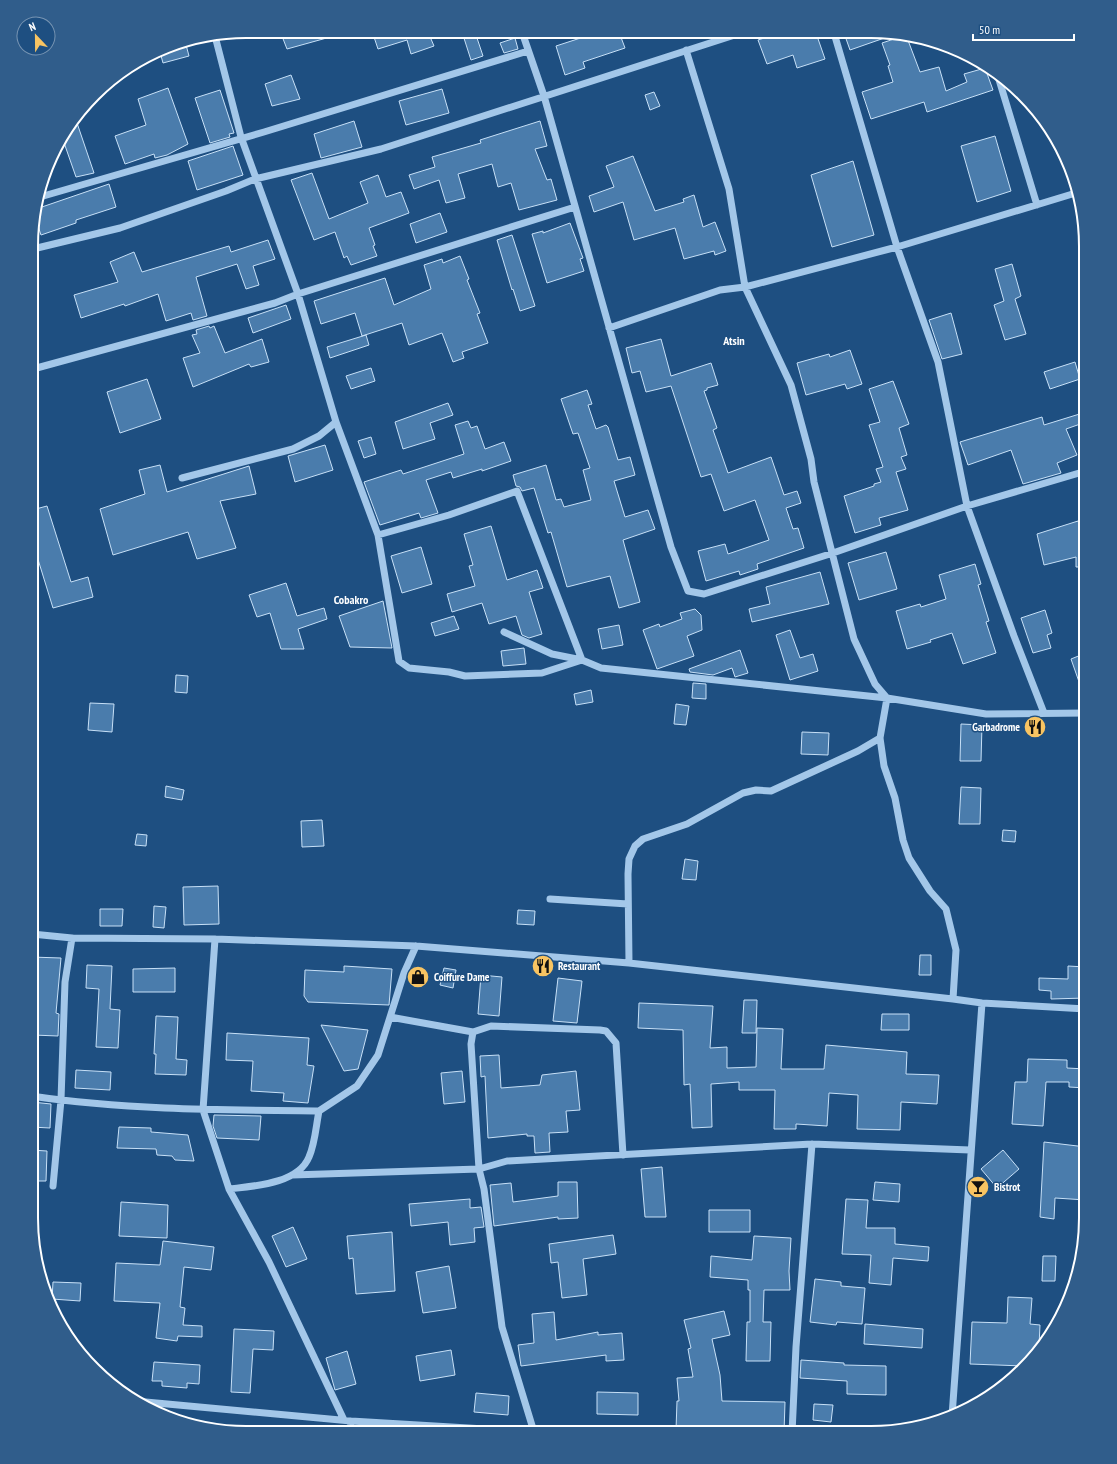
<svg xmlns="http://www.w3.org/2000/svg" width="1117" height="1464" viewBox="0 0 1117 1464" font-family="'PT Sans Narrow',sans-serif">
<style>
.building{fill:#4a7cac;stroke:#c7e0f7}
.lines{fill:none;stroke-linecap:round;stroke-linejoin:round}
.minor{stroke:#a3c7e9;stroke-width:7}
.labels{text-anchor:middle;stroke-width:3;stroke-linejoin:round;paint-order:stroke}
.poi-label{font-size:11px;font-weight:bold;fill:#fff;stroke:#1e4f81;text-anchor:start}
.neighbourhood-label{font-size:12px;font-weight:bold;fill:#fff;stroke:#1e4f81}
.rim{fill:none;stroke:#fff;stroke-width:2}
</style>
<rect width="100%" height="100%" fill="#1e4f81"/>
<path class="building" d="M280,31H341V34L287,49Z
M372,31L428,32L434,46L411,54L407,40L378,49Z
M462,32H475L483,56L471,60Z
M599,32H619L625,48L583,62L585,68L565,75L556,46Z
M780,33H816L825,59L797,68L793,55L767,64L758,40Z
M844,33H893V35L850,50Z
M906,35L920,72L939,67L946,91L967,82L964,74L985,68L993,90L927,112L924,102L871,119L862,92L893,82L888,66L890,65L882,43Z
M515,38L518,49L504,53L500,43Z
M185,41L189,56L163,63L160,52L177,42Z
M291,75L300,99L272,106L265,84Z
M168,88L188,144L167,155L155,158L154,154L125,164L115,136L146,125L138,99Z
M442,89L449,113L406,125L399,101Z
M220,90L234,133L229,134L230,137L210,143L195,98Z
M654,92L660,106L650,110L645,95Z
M76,120L94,173L76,177L62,137Z
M354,121L362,147L321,158L314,134Z
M540,121L547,146L535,149L547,180L551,179L557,200L519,210L511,183L498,187L492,164L458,174L465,198L446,203L439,180L414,189L409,175L435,167L432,157L481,143L480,140Z
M995,136L1011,191L977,202L961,146Z
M233,146L243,175L197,190L188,161Z
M633,156L655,211L684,202L683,199L694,195L703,227L715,222L726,251L715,255L714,251L684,259L675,228L634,240L623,202L594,212L589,196L614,187L606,166Z
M853,161L874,235L832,247L811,175Z
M312,173L329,219L368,203L360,182L378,175L386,197L401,192L409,213L369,228L375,245L373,246L377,256L351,265L347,256L344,258L335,232L314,240L291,180Z
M109,184L116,207L76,220V223L41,235L34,214L36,209Z
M440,213L447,232L416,243L410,224Z
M570,223L583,258L580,259L584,271L547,283L532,234L543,231V233Z
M512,235L535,306L520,311L513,289L512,290L497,240Z
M268,240L275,259L253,266L259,285L246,289L237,264L196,277L207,316L193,320L191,313L166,321L158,294L125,306L124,304L81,318L74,295L118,282L110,262L134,252L142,272L229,246L231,252Z
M460,256L469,279L467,280L480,313L477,314L488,343L462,352L464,358L453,362L442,333L409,345L402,323L362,336L355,313L321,324L314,301L385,278L394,305L431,289L424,265L442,259L443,263Z
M1012,264L1021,296L1015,299L1026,334L1005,340L994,305L1004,301L995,269Z
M286,305L291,319L253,333L248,318Z
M951,313L962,354L942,359L929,320Z
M209,326L210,328L214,326L225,353L262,339L269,362L251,367L249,364L193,387L183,358L200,353L192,335L197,334L196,330Z
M366,335L369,345L330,358L327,347Z
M661,339L671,376L711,363L718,385L707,388V390L704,391L717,428L713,430L728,473L771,457L784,495L797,491L801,503L786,508L793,529L798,528L804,548L757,564L758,569L740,575L739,571L706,581L698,551L725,544L728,554L769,540L755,500L724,511L711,474L701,477L671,386L646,392L640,371L632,373L626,348Z
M850,350L862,384L847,389L845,384L806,395L797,363L829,354L830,357Z
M1075,362L1080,379L1050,389L1044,372Z
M371,368L375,381L351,389L346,376Z
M147,379L161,419L120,433L107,392Z
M893,381L909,424L899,428L907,455L901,457L906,469L896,472L908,510L879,518L881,525L855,533L844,496L874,486V484L881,482L876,469L883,467L869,425L880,422L869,389Z
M587,390L592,404L588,405L596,429L606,425L608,427L618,460L630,457L635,475L614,481L625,517L648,510L655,529L623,540L640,602L619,608L610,576L567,587L551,532L548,533L534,488L522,491L520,487L516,486L513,475L546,465L556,500L561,499L564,507L591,500L583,470L590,468L578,433L573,434L561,399Z
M448,403L453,415L430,423L435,439L403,449L395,422Z
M1086,412V422L1066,429L1077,455L1057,463L1061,473L1023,484L1011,450L968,465L960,442L1042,417L1044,425Z
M468,421L471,428L477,426L485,449L504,442L511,461L482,471V469L453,478L451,472L426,480L438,513L421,518L419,513L380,525L364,482L401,470L403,474L464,454L455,425Z
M371,437L376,454L364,458L358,441Z
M325,445L333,470L295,482L288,456Z
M160,465L167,492L249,466L256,494L220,501L236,548L197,559L188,532L113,555L100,509L145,494L139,470Z
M47,506L71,582L88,577L93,597L53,608L32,540V510Z
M1078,521L1083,534L1086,533V567H1076V557L1044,565L1037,534Z
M491,526L507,580L537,570L543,588L529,592L542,634L529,638L522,635L516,616L489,624L482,603L452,612L447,594L475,586L469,566L473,565L464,534Z
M421,547L432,584L402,593L391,556Z
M886,552L897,589L859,600L848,563Z
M975,564L981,584L978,585L989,621L986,622L996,653L963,664L952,633L930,640L931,642L907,649L896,611L920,604L921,607L946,599L939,575Z
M820,572L829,604L752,622L749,609L770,604L766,587Z
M286,583L297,616L324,608L327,619L298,629L304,649H281L270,613L257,617L249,595Z
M383,601L392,648L350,647L339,616Z
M695,609L701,615L702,630L687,636L694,656L657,669L643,630L659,624L660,627L682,619L680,613Z
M1045,610L1052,633L1047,635L1051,648L1033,653L1021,618Z
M454,616L459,629L435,636L431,623Z
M619,625L623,645L602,649L598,629Z
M790,630L800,658L813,654L818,671L790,680L776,635Z
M524,648L526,664L503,666L501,651Z
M740,650L748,673L735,677L732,668L713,675L690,672L689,669Z
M1086,653V696H1084L1071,659Z
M176,675L188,676L187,693L175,692Z
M693,683L706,684V699L692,698Z
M591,690L593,702L576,705L574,694Z
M90,703L114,704L112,732L88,730Z
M676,704L689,706L686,725L674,724Z
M961,724L982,725L981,761H960Z
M802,732L829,733L828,755L801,754Z
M166,786L184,790L182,800L165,797Z
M961,787L981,788L980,824H959Z
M322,820L324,846L302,847L301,821Z
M1003,830L1016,831L1015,842L1002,841Z
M137,834L147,835L146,846L135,845Z
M685,859L698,861L696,880L682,879Z
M218,886L219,924L184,925L183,887Z
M154,906L166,907L164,928L153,927Z
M100,909H123L122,926H100Z
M518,910L535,911L534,925L517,924Z
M920,955H931V975H919Z
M31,957L61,958L56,1013L59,1014L58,1036L33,1035L35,999H31Z
M87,965L112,966L110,1009L120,1010L118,1048L96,1047L99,989L86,988Z
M344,966L392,969L389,1005L308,1002L304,996L305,970L344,972Z
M1068,966L1086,967V998L1051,999V991L1039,990V978L1068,979Z
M175,968V992H133V969Z
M444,968L456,970L453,988L440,985Z
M481,975L502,977L499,1016L478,1014Z
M558,978L582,981L577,1023L553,1021Z
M744,1000H757L756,1033H742Z
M639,1003L713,1006L710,1048L727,1047V1068L756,1067L757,1028L783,1029L781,1069H824L826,1045L907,1052L906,1074L939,1075L937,1104L901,1102L900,1130L857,1129L858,1095L829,1093L827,1126L796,1124V1129H774L775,1090H739V1082L711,1084L712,1127L692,1128L690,1084L684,1085L683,1030L638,1028Z
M882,1014H909V1030H881Z
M156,1016L178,1017L176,1059L187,1060L186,1075L155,1074L156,1054H154Z
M321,1025L368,1030L358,1069L344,1071Z
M227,1033L309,1038L307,1065L314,1066L308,1103L283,1101L284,1093L251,1091L253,1061L226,1060Z
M499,1055L501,1088L540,1085L542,1075L576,1071L580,1110L566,1111L568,1132L549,1133L550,1152L535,1153L534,1136H527V1134L488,1138L485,1076L481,1077L480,1056Z
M1028,1059L1067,1060V1068L1086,1069V1088L1069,1087V1082H1046L1043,1126L1012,1124L1015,1082H1027Z
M76,1070L111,1072L110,1090L75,1088Z
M462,1071L465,1102L444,1104L441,1073Z
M32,1102L51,1104L50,1128L31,1127Z
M214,1115L261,1116L259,1140L217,1138L213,1126Z
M119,1127L151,1128V1132L188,1135L194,1161L175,1160L172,1156L157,1155L156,1149L117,1148Z
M1044,1142L1086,1147V1200L1055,1198L1054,1219L1040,1217Z
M31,1150L47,1151L46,1181H31Z
M1003,1150L1019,1169L997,1188L981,1169Z
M662,1167L666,1217H645L641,1169Z
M558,1182H577L578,1218L558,1219V1217L494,1226L490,1185L511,1183L513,1202L558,1196Z
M875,1182L900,1184L899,1202L873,1200Z
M470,1199V1208L481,1207L484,1227L474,1228L475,1242L450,1245L448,1222L411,1226L409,1204Z
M846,1199L868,1200L866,1228H895V1244L929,1247L928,1261L893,1258L891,1285L869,1283L871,1255L842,1254Z
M121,1202L168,1205L167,1238L119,1236Z
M709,1210H750V1232H709Z
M293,1227L307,1259L286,1267L272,1236Z
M392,1232L395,1291L356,1294L353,1258L349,1259L347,1236Z
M613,1235L616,1254L583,1259L587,1295L562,1298L558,1262L551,1263L549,1244Z
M754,1236L791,1238L789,1271L790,1290H764L763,1322H771L770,1361H746L747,1322H750V1290H748V1280L710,1277L711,1256L752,1260Z
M163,1241L214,1247L211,1270L184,1267L180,1307L185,1308L183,1325L202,1326V1337L178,1336L177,1341L156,1338L160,1303L114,1301L116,1263L160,1265Z
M1043,1256H1056L1055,1281H1042Z
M449,1266L456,1308L423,1313L416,1272Z
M815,1279L841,1282V1286L865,1288L862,1324L837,1322L836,1325L810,1322Z
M53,1282L81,1283L80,1301L52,1299Z
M1008,1297L1032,1298L1030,1324L1040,1325L1039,1346H1036V1353L1024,1366L970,1364L972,1322L1007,1323Z
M724,1311L730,1335L712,1339L720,1375L722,1401L785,1402L784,1433H771V1428L717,1427V1431L676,1430L677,1401H679L677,1378L693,1377L688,1349L691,1348L684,1320Z
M554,1312L556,1340L598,1332V1335L622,1333L624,1360L606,1361V1355L521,1366L518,1345L534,1343L532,1314Z
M865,1324L923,1329L922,1348L864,1344Z
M234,1329L274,1331L273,1350L253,1349L250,1393L231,1392Z
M451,1350L455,1375L420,1381L416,1356Z
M347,1351L356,1384L335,1390L326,1358Z
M801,1360L844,1363V1365L886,1366V1395L847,1394V1381L800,1378Z
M154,1362L200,1365L199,1384L187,1383V1388L162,1386V1381H152Z
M597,1392L638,1393V1415L597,1414Z
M476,1393L509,1396L508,1415L474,1412Z
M814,1404L833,1405L831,1422L813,1420Z"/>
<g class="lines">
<path class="minor" d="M522,32L544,96L671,547L688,591L704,594L833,553L967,506L1086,471
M834,33L897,247L938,362L967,506L1014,636L1044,713
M215,36L241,137L298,294L336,422L378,535L399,661L409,668L449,672L465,676L542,673L582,660
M686,50L729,189L745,287L791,385L811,459L814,482L854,639L875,684L887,698L880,738L884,766L895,798L903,840L909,858L930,891L946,909L956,950L953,999
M997,73L1037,205
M40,197L264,132L528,51
M33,249L120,228L226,191L255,179L381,149L744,32
M609,328L720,290L745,287L897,247L1079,192
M33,369L275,303L298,294L575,207
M182,478L293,449L319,436L336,422
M378,535L449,515L517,491L582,660
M504,632L552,654L582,660L601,668L887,698L986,714L1086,713
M550,899L628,904
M32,934L72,938L215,939L416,946L629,963L953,999L982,1003L1086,1009
M215,939L203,1110L229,1189L269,1262L344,1420
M629,963L628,874L629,859L635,846L643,839L687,824L743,793L756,790L771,791L858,751L880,738
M390,1017L473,1032
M31,1096C126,1110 223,1110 319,1111
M292,1175L479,1169L471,1044L473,1032L491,1026L600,1030L606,1031L616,1043L623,1155
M53,1186L61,1100L65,982L72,938
M229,1189C254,1186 298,1184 309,1157C315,1144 316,1126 319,1111L357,1086L378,1055L404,973L416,946
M135,1401L351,1421L535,1432
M952,1416L982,1003
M350,1432L351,1421
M534,1432L502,1327L484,1189L479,1169L507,1161L812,1144L970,1150
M792,1433L796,1347L812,1144"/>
</g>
<defs>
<g id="restaurant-disc" transform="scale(1.15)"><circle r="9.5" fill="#f8c462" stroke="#1e4f81"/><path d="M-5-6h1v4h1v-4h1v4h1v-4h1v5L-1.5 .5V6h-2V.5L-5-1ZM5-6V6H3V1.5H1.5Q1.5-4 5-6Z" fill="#111"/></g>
<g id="shop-disc" transform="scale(1.15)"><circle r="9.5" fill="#f8c462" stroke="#1e4f81"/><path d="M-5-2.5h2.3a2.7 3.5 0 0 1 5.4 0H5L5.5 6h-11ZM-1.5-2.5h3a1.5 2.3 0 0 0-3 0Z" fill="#111"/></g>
<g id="bar-disc" transform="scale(1.15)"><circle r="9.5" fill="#f8c462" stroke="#1e4f81"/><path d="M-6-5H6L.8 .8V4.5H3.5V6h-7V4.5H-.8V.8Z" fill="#111"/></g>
</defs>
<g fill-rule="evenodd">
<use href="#restaurant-disc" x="1035" y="727"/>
<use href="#restaurant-disc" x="543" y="966"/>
<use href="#shop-disc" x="418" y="977"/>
<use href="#bar-disc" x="978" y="1187"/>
</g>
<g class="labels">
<g class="poi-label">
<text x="1020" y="731" text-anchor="end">Garbadrome</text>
<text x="558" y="970">Restaurant</text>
<text x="434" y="981">Coiffure Dame</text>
<text x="994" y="1191">Bistrot</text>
</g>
<g class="neighbourhood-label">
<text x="734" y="345">Atsin</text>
<text x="351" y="604">Cobakro</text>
</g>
</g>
<path d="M0 0H1117V1464H0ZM246 38H871A208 208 0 0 1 1079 246V1218A208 208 0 0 1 871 1426H246A208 208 0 0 1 38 1218V246A208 208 0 0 1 246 38Z" fill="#305d8b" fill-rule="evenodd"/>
<path class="rim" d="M246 38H871A208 208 0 0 1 1079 246V1218A208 208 0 0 1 871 1426H246A208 208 0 0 1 38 1218V246A208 208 0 0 1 246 38Z"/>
<g transform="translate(36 36) rotate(338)"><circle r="19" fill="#1e4f81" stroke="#7895b3"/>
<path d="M0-3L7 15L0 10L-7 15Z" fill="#f8c462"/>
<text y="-6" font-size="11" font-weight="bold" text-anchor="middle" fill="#ffffff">N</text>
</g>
<path d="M973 34v6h101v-6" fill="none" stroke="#ffffff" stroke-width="2"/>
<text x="979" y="34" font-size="12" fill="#ffffff" stroke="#1e4f81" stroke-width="3" paint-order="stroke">50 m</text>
</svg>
